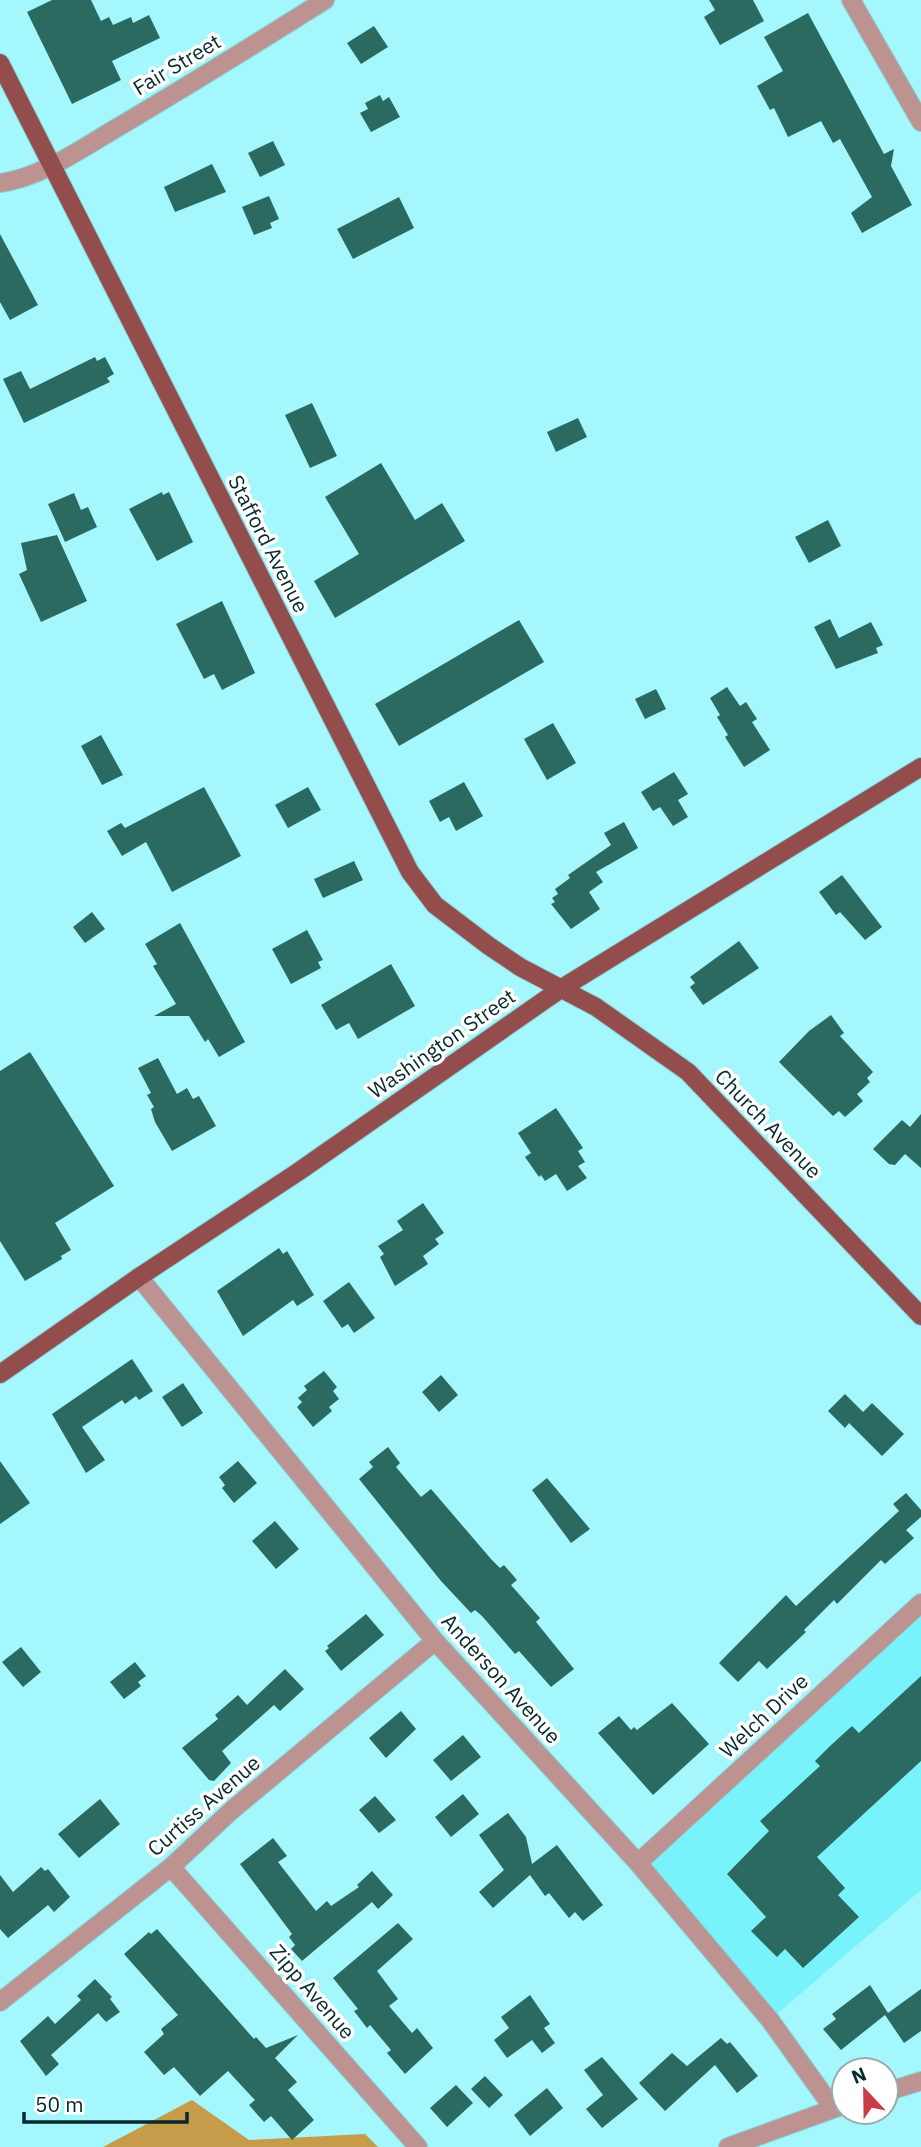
<svg xmlns="http://www.w3.org/2000/svg" width="921" height="2147" viewBox="0 0 921 2147" font-family="'IBM Plex Sans',sans-serif">
<style>
.built{fill:#78f3fb}
.forest{fill:#c69b4a}
.building{fill:#2b6a60}
.lines{fill:none;stroke-linecap:round;stroke-linejoin:round}
.minor-casing{stroke:#87d2d7;stroke-width:20}
.major-casing{stroke:#87d2d7;stroke-width:20}
.minor{stroke:#bd9392;stroke-width:18}
.major{stroke:#934d4d;stroke-width:18}
.labels{text-anchor:middle;stroke-width:7;stroke-linejoin:round;paint-order:stroke}
.street-label{font-size:21px;fill:#052a2c;stroke:#fff}
</style>
<rect width="100%" height="100%" fill="#a4f7fc"/>
<path class="built" d="M921,1603V1890L770,2020L638,1863Z"/>
<path class="forest" d="M192,2100L249,2140L365,2134L378,2147H103Z"/>
<path class="building" d="M52,0H91L101,21L109,17L113,25L131,17L133,23L149,15L160,38L112,61L121,80L72,104L27,12Z
M709,0H753L764,21L720,45L704,17L715,10Z
M808,13L884,154L894,149L891,166L912,205L862,233L851,213L872,197L840,139L833,143L821,121L788,137L774,108L770,110L757,86L783,71L764,37Z
M374,26L388,47L361,64L347,43Z
M380,95L383,101L389,97L400,117L371,132L360,113L368,109L365,103Z
M273,141L285,165L260,177L248,153Z
M212,164L226,192L175,212L164,187Z
M269,196L279,219L270,223L272,228L254,235L242,207Z
M399,197L414,228L353,259L337,229Z
M0,234L38,305L10,320L0,302Z
M95,357L97,361L105,357L114,374L107,378L110,382L24,423L3,379L21,371L30,389Z
M312,403L337,456L310,468L285,415Z
M578,418L587,437L556,452L547,432Z
M381,463L415,520L442,503L465,541L335,618L314,581L359,554L325,497Z
M162,492L163,495L169,492L193,542L157,561L129,509Z
M74,493L81,510L88,507L97,527L65,542L48,504Z
M828,520L841,546L809,563L795,537Z
M57,535L87,601L41,622L19,574L27,570L21,543Z
M222,601L255,673L222,690L214,674L204,679L176,624Z
M830,619L839,638L871,622L883,645L876,648L878,653L836,669L814,627Z
M519,620L544,662L399,746L375,704Z
M727,687L740,706L746,702L757,719L752,722L770,750L744,767L725,737L728,735L717,717L720,715L710,698Z
M656,689L666,709L645,719L635,699Z
M553,723L576,763L547,780L524,739Z
M101,735L123,775L102,785L81,746Z
M674,772L688,794L678,800L688,817L673,826L660,807L653,811L641,792Z
M464,782L483,816L456,831L449,817L440,822L429,801Z
M204,787L241,856L172,892L146,842L122,856L107,831L121,823L125,828Z
M308,787L321,810L288,828L275,805Z
M624,822L638,848L596,872L603,882L589,892L600,909L571,929L551,904L555,902L552,898L558,894L555,889L570,878L568,875L611,845L604,833Z
M354,861L363,880L323,898L314,879Z
M842,875L882,927L865,940L840,912L836,915L819,892Z
M92,912L105,929L85,943L73,927Z
M180,923L245,1042L219,1057L208,1039L205,1042L189,1016H154L176,1004L153,966L157,964L145,944Z
M307,930L323,960L318,962L321,968L291,984L272,949Z
M739,941L759,968L703,1005L690,987L695,983L690,977Z
M391,964L415,1006L358,1039L349,1023L336,1030L321,1005Z
M831,1015L844,1033L840,1036L873,1072L867,1078L870,1082L857,1094L863,1101L845,1117L839,1111L833,1116L779,1062L809,1031Z
M30,1052L114,1186L55,1223L71,1250L61,1256L62,1259L25,1281L0,1241V1071Z
M158,1058L177,1094L187,1088L193,1099L199,1096L216,1126L172,1151L155,1122L151,1109L154,1107L147,1095L151,1093L138,1068Z
M556,1108L583,1148L578,1151L585,1162L578,1166L587,1178L567,1191L556,1174L545,1181L541,1175L539,1177L525,1157L531,1153L518,1133Z
M921,1114V1168L905,1154L895,1165L889,1164L873,1149L902,1120L910,1127Z
M423,1203L444,1233L435,1239L439,1244L423,1256L428,1264L395,1286L380,1257L384,1254L378,1246L403,1230L397,1221Z
M279,1248L283,1254L287,1251L314,1295L297,1306L293,1300L243,1336L217,1291Z
M349,1282L375,1318L354,1333L348,1324L342,1328L323,1301Z
M132,1359L153,1391L139,1400L136,1396L125,1404L122,1400L82,1427L105,1460L86,1473L52,1414Z
M324,1371L337,1387L333,1391L339,1399L329,1407L332,1411L313,1427L297,1407L302,1402L298,1398L307,1390L304,1386Z
M441,1375L458,1395L439,1412L422,1392Z
M183,1383L203,1413L182,1427L162,1397Z
M845,1394L863,1412L872,1403L904,1434L882,1456L849,1423L845,1428L828,1411Z
M388,1447L400,1463L396,1467L421,1497L431,1489L491,1559L500,1568L504,1565L517,1580L511,1585L540,1618L536,1622L574,1669L551,1687L519,1651L515,1654L482,1616L475,1610L471,1613L441,1581L359,1479L373,1467L369,1462Z
M0,1461L30,1503L0,1524Z
M238,1461L257,1483L234,1503L222,1488L225,1485L219,1477Z
M547,1478L590,1529L571,1543L532,1490Z
M906,1493L921,1510V1517L906,1530L914,1538L885,1564L881,1560L837,1604L834,1600L804,1630L806,1632L767,1669L759,1661L738,1682L719,1663L786,1595L796,1606L899,1511L893,1504Z
M275,1521L299,1549L276,1569L252,1541Z
M366,1614L384,1635L341,1671L325,1651L329,1648L327,1646Z
M21,1647L41,1672L23,1687L2,1662Z
M135,1662L146,1676L138,1682L141,1686L124,1699L110,1682Z
M285,1669L304,1689L280,1711L274,1705L222,1751L231,1763L214,1781L209,1780L182,1748L218,1719L215,1715L238,1695L247,1705Z
M921,1676V1761L817,1857L845,1888L838,1895L859,1917L803,1968L785,1949L777,1957L751,1931L766,1917L727,1874L769,1831L760,1821L820,1766L815,1761L830,1746L852,1726L859,1733Z
M672,1703L709,1744L653,1795L598,1733L619,1716L631,1730L634,1727L637,1730Z
M401,1711L416,1729L386,1758L369,1738Z
M463,1735L481,1757L451,1781L433,1760Z
M463,1794L479,1814L451,1837L435,1817Z
M375,1796L396,1820L379,1833L359,1810Z
M100,1799L120,1824L79,1858L58,1834Z
M508,1813L526,1837L532,1864L557,1845L603,1905L583,1921L575,1912L569,1918L549,1893L545,1896L530,1875L493,1908L479,1892L504,1870L479,1835Z
M273,1838L287,1856L278,1862L316,1911L327,1901L331,1906L359,1887L357,1885L372,1871L393,1895L378,1909L372,1902L302,1961L291,1949L295,1945L289,1937L292,1934L240,1864Z
M41,1867L45,1871L48,1869L70,1897L54,1912L48,1905L8,1938L0,1929V1875L13,1892Z
M398,1923L413,1939L377,1971L398,1999L389,2006L412,2033L417,2028L433,2048L405,2074L387,2053L391,2050L370,2025L367,2028L354,2011L358,2009L333,1978Z
M157,1929L254,2039L256,2037L266,2048L298,2035L275,2058L297,2082L288,2090L314,2120L292,2140L271,2116L264,2122L249,2105L255,2100L252,2097L228,2071L200,2096L174,2067L164,2075L144,2052L164,2034L161,2029L178,2015L124,1954L149,1932L151,1934Z
M95,1979L112,1997L110,1999L120,2012L106,2022L98,2013L51,2055L59,2064L46,2076L20,2041L48,2016L55,2024L81,2000L77,1996Z
M870,1985L888,2013L921,1989V2031L904,2043L885,2015L841,2050L823,2029L836,2019L832,2014Z
M530,1995L550,2024L544,2028L555,2043L542,2053L532,2040L507,2058L494,2040L509,2028L501,2017Z
M721,2038L727,2044L730,2042L758,2076L737,2093L715,2065L665,2111L639,2083L672,2053L687,2066Z
M602,2057L638,2099L602,2128L586,2109L603,2095L584,2070Z
M485,2076L503,2095L489,2108L471,2089Z
M456,2085L473,2103L447,2127L430,2108Z
M547,2088L563,2108L530,2136L514,2115Z"/>
<g class="lines">
<g class="minor-casing">
<path id="minor" d="M851,0L921,122
M0,183C43,177 82,148 120,126C189,85 257,43 325,0
M139,1277L435,1641L638,1863L770,2020L833,2108
M638,1863L921,1603
M171,1867L418,2147
M0,2002L171,1867L232,1810L435,1641
M886,2092L921,2081
M728,2147L844,2105"/>
</g>
<g class="major-casing">
<path id="major" d="M0,63L410,872L435,905L489,946L520,967L596,1007L688,1072L921,1316
M0,1374L139,1277L298,1172L562,988L921,767"/>
</g>
<use href="#minor" class="minor"/>
<use href="#major" class="major"/>
</g>
<g class="labels">
<g class="street-label">
<text transform="translate(177 65) rotate(-31)" y="7">Fair Street</text>
<text transform="translate(268 544) rotate(63)" y="7">Stafford Avenue</text>
<text transform="translate(442 1044) rotate(-35)" y="7">Washington Street</text>
<text transform="translate(768 1124) rotate(46)" y="7">Church Avenue</text>
<text transform="translate(501 1679) rotate(48)" y="7">Anderson Avenue</text>
<text transform="translate(764 1716) rotate(-43)" y="7">Welch Drive</text>
<text transform="translate(204 1806) rotate(-41)" y="7">Curtiss Avenue</text>
<text transform="translate(312 1992) rotate(49)" y="7">Zipp Avenue</text>
</g>
</g>
<g transform="translate(865 2091) rotate(338)"><circle r="33" fill="#ffffff" stroke="#9baaab" stroke-width="2"/>
<path d="M0-5L12 26L0 18L-12 26Z" fill="#cb3b46"/>
<text y="-10" font-size="19" font-weight="bold" text-anchor="middle" fill="#052a2c">N</text>
</g>
<path d="M24 2112v10h163v-10" fill="none" stroke="#052a2c" stroke-width="3.5"/>
<text x="35" y="2112" font-size="21" fill="#052a2c" stroke="#ffffff" stroke-width="5" paint-order="stroke">50 m</text>
</svg>
